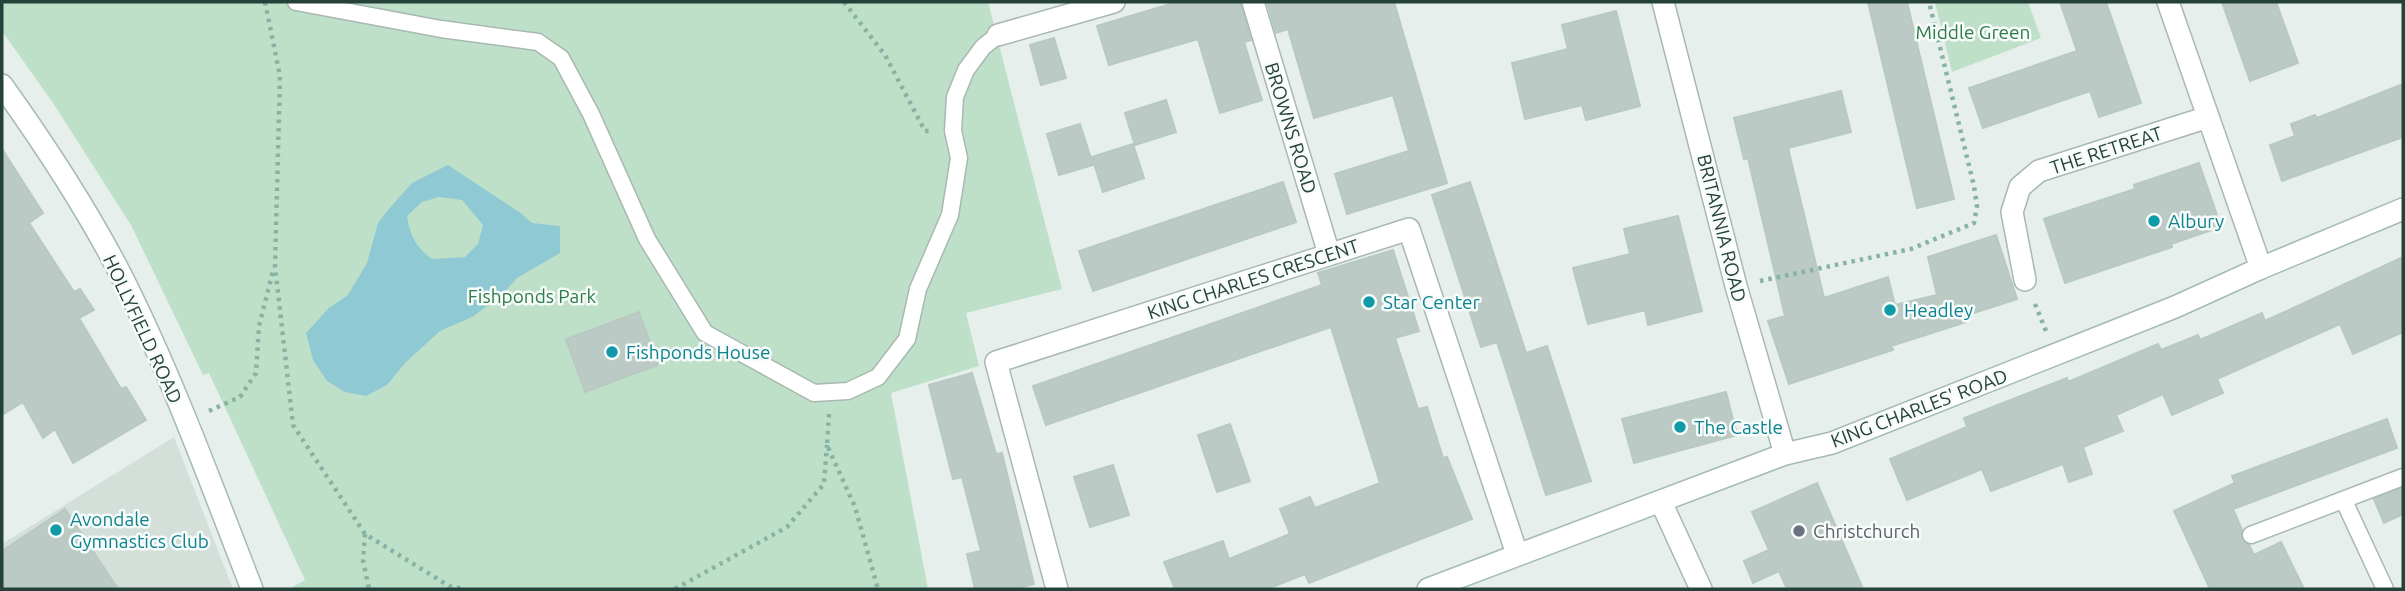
<svg xmlns="http://www.w3.org/2000/svg" width="2405" height="591" viewBox="0 0 2405 591" font-family="Ubuntu,sans-serif">
<style>
.built{fill:#d4dfda}
.green{fill:#bfe0c8}
.water{fill:#8ec9d4;fill-rule:evenodd}
.building{fill:#bbcac4;stroke:#b8c9c2;stroke-width:2}
.lines{fill:none;stroke-linecap:round;stroke-linejoin:round}
.lane-casing{stroke:#a8b8b2;stroke-width:19}
.street-casing{stroke:#a8b8b2;stroke-width:24}
.secondary-casing{stroke:#a4bbb3;stroke-width:24}
.path{stroke:#86b3a5;stroke-width:4.5;stroke-dasharray:3.5 5;stroke-linecap:butt}
.lane{stroke:#fff;stroke-width:16}
.street{stroke:#fff;stroke-width:21}
.secondary{stroke:#fff;stroke-width:21}
.culture-dot{fill:#0f9aa8;stroke:#f7fbf9;stroke-width:2.5}
.worship-dot{fill:#6b7280;stroke:#f7fbf9;stroke-width:2.5}
.labels{text-anchor:middle;stroke-width:5;stroke-linejoin:round;paint-order:stroke}
.park-label{font-size:19px;fill:#2d7a4b;stroke:#f7fbf9}
.street-label{font-size:19px;fill:#24423a;stroke:#f7fbf9}
.culture-label{font-size:19px;fill:#0d838f;stroke:#f7fbf9;text-anchor:start}
.worship-label{font-size:19px;fill:#5b616d;stroke:#f7fbf9;text-anchor:start}
</style>
<rect width="100%" height="100%" fill="#e6efeb"/>
<path class="built" d="M174,437L233,589H2V544Z"/>
<path class="green" d="M2,2H988L1062,289L966,313L979,366L891,393L928,589H289L305,580L209,373L203,375L131,225L53,103L2,31Z
M1935,2H2028L2041,38L1952,72Z"/>
<path class="water" d="M448,165L522,214L532,223L560,226V253L517,278L500,297L472,317L440,331L405,363L387,385L366,396L345,392L327,381L313,360L306,333L329,308L348,295L367,263L378,223L388,210L412,183ZM439,197L462,200L483,225L478,244L465,257L432,259C416,247 410,236 407,216L422,202Z"/>
<path class="building" d="M1177,2H1240L1251,40L1244,42L1262,100L1220,113L1198,39L1109,65L1097,26Z
M1267,2H1394L1447,183L1347,214L1335,174L1409,151L1393,95L1314,118L1288,29L1276,33Z
M1868,2H1907L1954,199L1917,208Z
M2060,2H2106L2141,103L2099,117L2090,91L1983,128L1969,88L2077,51Z
M2222,2H2276L2298,63L2250,81Z
M1616,11L1640,106L1586,120L1582,105L1525,119L1512,63L1568,49L1562,25Z
M1054,38L1066,78L1041,85L1030,45Z
M2403,84V137L2282,181L2270,145L2295,136L2291,124L2315,115L2317,118Z
M1841,91L1851,132L1788,148L1824,298L1888,277L1895,305L1937,295L1928,257L1996,235L2017,299L1964,316L1966,322L1891,346L1893,350L1789,384L1768,321L1785,316L1748,158L1744,159L1734,118Z
M1166,100L1176,132L1135,145L1125,113Z
M1080,124L1093,165L1059,175L1047,134Z
M1133,144L1144,178L1103,192L1092,157Z
M2,149L43,213L29,223L74,292L80,289L94,310L79,318L121,389L126,387L146,420L73,463L55,429L43,438L23,402L2,415Z
M2199,163L2221,227L2171,244L2172,247L2065,283L2044,219L2135,189L2134,185Z
M1283,182L1296,222L1093,291L1079,251Z
M1470,182L1526,353L1547,346L1591,481L1546,495L1497,342L1481,347L1432,195Z
M1678,216L1702,311L1648,325L1645,310L1588,324L1573,268L1630,254L1624,229Z
M1393,250L1419,331L1395,338L1418,409L1427,407L1443,458L1447,457L1472,519L1309,583L1305,574L1267,589H1175L1164,562L1223,541L1229,559L1290,534L1280,509L1310,497L1315,508L1380,483L1331,327L1046,425L1033,386L1322,285L1318,273Z
M2403,257V332L2353,354L2340,324L2217,379L2223,393L2172,415L2163,394L2116,415L2123,431L2083,447L2092,474L2069,482L2063,464L1991,491L1982,469L1907,500L1890,459L1967,427L1964,418L2067,378L2068,382L2158,344L2161,350L2198,335L2200,340L2262,313L2265,321Z
M639,312L658,365L585,392L566,339Z
M972,373L996,454L1002,453L1034,584L1013,589H975L967,554L981,551L962,477L953,479L929,385Z
M1726,392L1737,435L1634,463L1622,419Z
M2387,419L2397,448L2233,509L2242,530V539L2249,545L2254,555L2281,542L2304,589H2210L2174,511L2235,483L2232,476Z
M1230,424L1250,481L1217,492L1198,435Z
M1113,465L1129,515L1090,527L1074,477Z
M1817,483L1863,589H1787L1779,571L1753,583L1744,561L1769,550L1752,512Z
M2403,488V514L2384,523L2374,499Z
M65,509L118,589H2V551Z"/>
<g class="lines">
<g class="lane-casing">
<path id="lane" d="M296,2L441,29L538,42L561,58L591,114L647,239L705,333L814,393L848,391L878,377L907,339L918,289L950,215L959,158L953,131L955,97L966,70L983,47L998,35
M2344,501L2385,589
M2251,535L2403,477"/>
</g>
<g class="street-casing">
<path id="street" d="M1253,2L1329,254
M1663,2L1736,286L1785,454
M2168,2L2261,268
M998,35L1114,2
M2025,280L2012,212L2020,187L2039,171L2208,117
M1661,502L1701,589
M1057,589L996,362L1409,229L1517,554"/>
</g>
<g class="secondary-casing">
<path id="secondary" d="M2,85C45,145 87,209 121,275C172,376 211,484 252,589
M1428,589L1785,454L1832,443L2175,307L2261,268L2403,209"/>
</g>
<path class="path" d="M265,2L280,76L275,266L293,425L365,534L449,586L464,589
M844,2L885,55L925,131H932
M1760,281L1911,249L1974,223L1977,206L1974,186L1929,2
M2035,304L2046,331
M209,411L240,397L256,373L259,326L273,271
M829,414L827,445L855,507L878,589
M365,534L363,560L369,589
M675,589L787,527L824,484L827,445"/>
<use href="#lane" class="lane"/>
<use href="#street" class="street"/>
<use href="#secondary" class="secondary"/>
</g>
<g class="culture-dot">
<circle cx="2154" cy="221" r="7"/>
<circle cx="1369" cy="302" r="7"/>
<circle cx="1890" cy="310" r="7"/>
<circle cx="612" cy="352" r="7"/>
<circle cx="1680" cy="427" r="7"/>
<circle cx="56" cy="530" r="7"/>
</g>
<circle class="worship-dot" cx="1799" cy="531" r="7"/>
<g class="labels">
<g class="park-label">
<text x="1973" y="39">Middle Green</text>
<text x="532" y="303">Fishponds Park</text>
</g>
<g class="street-label">
<text transform="translate(1291 128) rotate(73)" y="7">BROWNS ROAD</text>
<text transform="translate(2106 150) rotate(-18)" y="7">THE RETREAT</text>
<text transform="translate(1722 228) rotate(76)" y="7">BRITANNIA ROAD</text>
<text transform="translate(1253 279) rotate(-18)" y="7">KING CHARLES CRESCENT</text>
<text transform="translate(143 329) rotate(65)" y="7">HOLLYFIELD ROAD</text>
<text transform="translate(1919 408) rotate(-21)" y="7">KING CHARLES' ROAD</text>
</g>
<g class="culture-label">
<text x="2168" y="228">Albury</text>
<text x="1383" y="309">Star Center</text>
<text x="1904" y="317">Headley</text>
<text x="626" y="359">Fishponds House</text>
<text x="1694" y="434">The Castle</text>
<text x="70" y="526">Avondale<tspan x="70" dy="22">Gymnastics Club</tspan></text>
</g>
<g class="worship-label">
<text x="1813" y="538">Christchurch</text>
</g>
</g>
<rect width="2405" height="591" fill="none" stroke="#24423a" stroke-width="7"/>
</svg>
